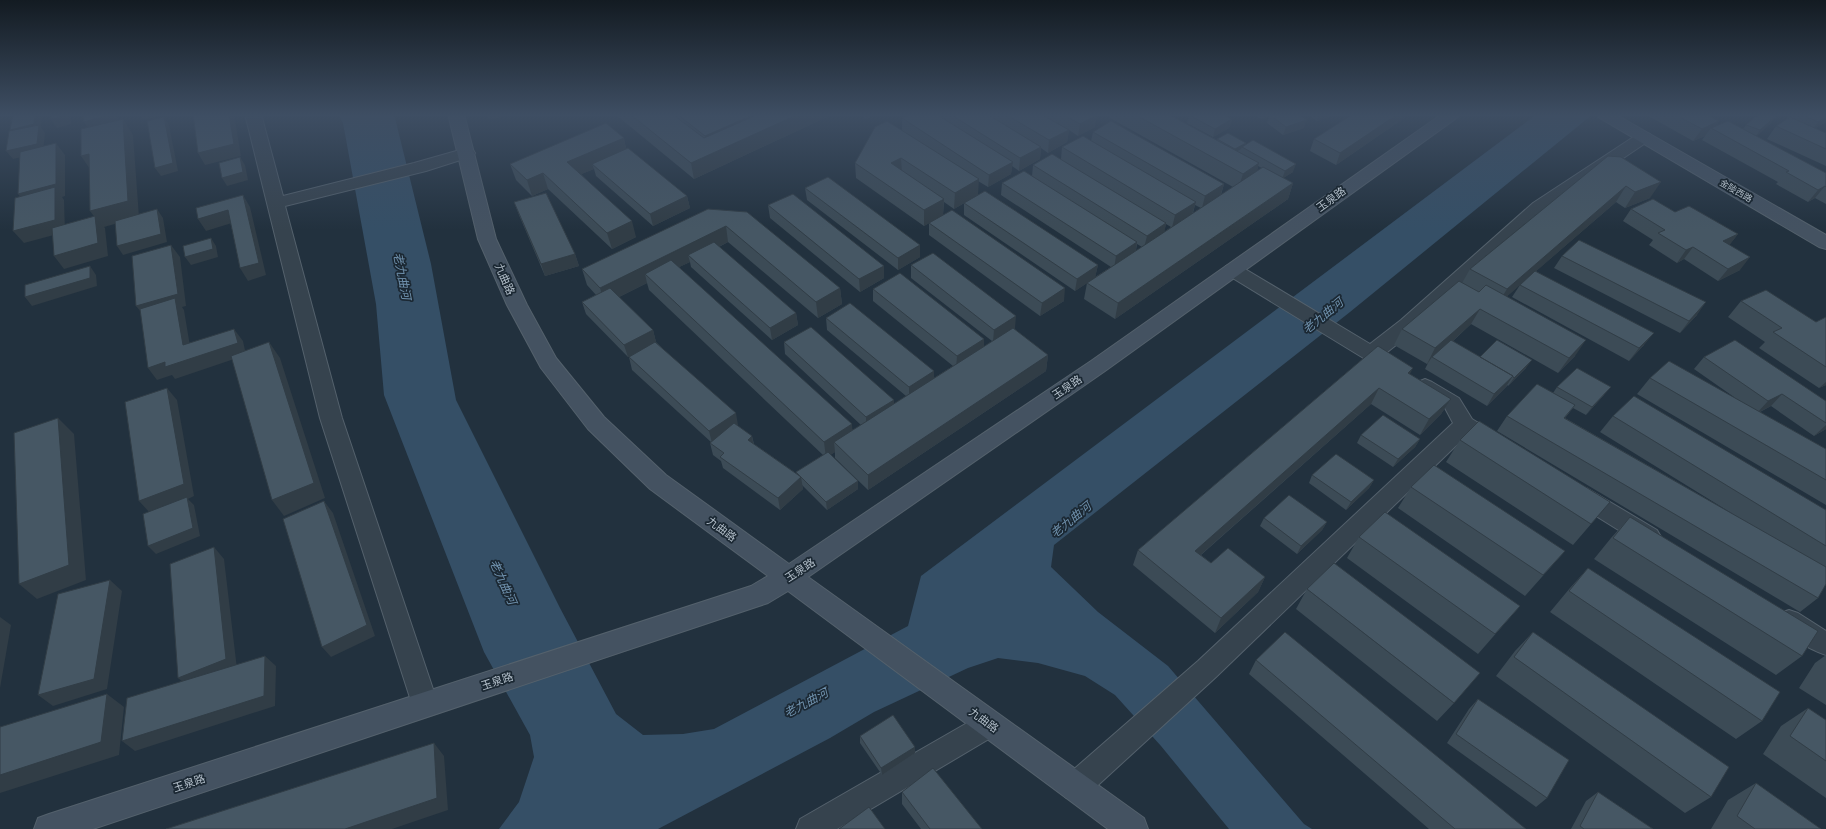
<svg xmlns="http://www.w3.org/2000/svg" width="1826" height="829" viewBox="0 0 1826 829" font-family="'Alegreya Sans','Noto Sans SC',sans-serif">
<style>
.water{fill:#354f66}
.lines{fill:none;stroke-linecap:round;stroke-linejoin:round}
.street-casing{stroke:#54616c;stroke-width:2}
.secondary-casing{stroke:#54616c;stroke-width:2}
.street{fill:#36434e;fill-rule:evenodd}
.secondary{fill:#445261;fill-rule:evenodd}
.wall{fill:#3c4b56;fill-rule:evenodd}
.shaded-wall{fill:#313d46}
.building{fill:#465764;stroke:#313d46}
.labels{text-anchor:middle;stroke-width:3.5;stroke-linejoin:round;paint-order:stroke}
.far-street-label{font-size:9px;fill:#b2bec9;stroke:#1b2833}
.street-label{font-size:11px;fill:#b2bec9;stroke:#1b2833}
.water-label{font-size:12px;font-style:italic;fill:#7092ae;stroke:#1b2833}
</style>
<rect width="100%" height="100%" fill="#22313e"/>
<path class="water" d="M338,114H392L395,118L431,264L456,400L560,608L616,714L643,735L683,734L714,729L908,626L921,576L1537,114H1593L1350,312L1054,545L1051,567L1098,612L1168,666L1304,824L1312,829H1229L1161,746L1115,695L1085,676L1038,663L998,658L968,668L874,712L830,738L658,829H499L519,802L534,757L530,735L484,652L384,395L376,304L343,123Z"/>
<g class="lines">
<g class="street-casing">
<path id="street" d="M245,114H261L283,196L414,163L467,148L473,150L475,153L473,156L426,171L285,206L342,418L438,704L434,713L425,716L416,713L412,704L320,418Z
M1644,132L1650,134L1652,137L1650,140L1545,211L1415,330L1386,353L1402,363L1405,368L1402,373L1395,375L1388,373L1226,274L1224,270L1226,266L1233,264L1240,266L1370,344L1401,320L1533,203L1638,134Z
M1425,379L1432,382L1459,398L1472,419L1503,438L1506,444L1503,450C1489,454 1478,444 1466,436L1216,677L1085,797L1075,801L1065,797L1061,787L1065,777L1198,661L1453,423L1445,408L1418,392L1415,387L1418,382Z
M1580,486L1588,489L1657,530L1661,537L1657,544L1649,547L1641,544L1572,501L1569,495L1572,489Z
M1789,610L1798,613L1826,631V655C1811,650 1783,635 1777,621L1780,613Z
M990,711L999,715L1003,724L999,733L837,829H796L800,819L981,715Z"/>
</g>
<g class="secondary-casing">
<path id="secondary" d="M448,114H464L496,239L527,305L556,358L604,417L666,475L789,564L1091,361L1442,114H1460L1458,117L1105,371L808,577L1144,818L1148,829H1108L788,591L768,603L759,606L93,829H34L38,818L49,814L751,586L768,576L650,489L588,429L541,368L507,305L478,239Z
M1596,114H1615L1826,235V249L1819,247L1598,117Z"/>
</g>
<use href="#street" class="street"/>
<use href="#secondary" class="secondary"/>
</g>
<path class="wall" d="M615,114H826L827,117L694,179Z
M858,114H878L866,119Z
M910,114H1095V127L1078,136L1069,130L1067,142L1048,153L1041,148L1040,159L1019,171L1012,166L1011,174L988,187L978,181V195L954,209L944,202L943,215L924,226L856,178L855,163L902,130V118Z
M1103,114H1168L1217,140V139L1246,143L1245,144L1293,172L1283,178L1293,183L1288,199L1115,319L1084,299L1087,283L1075,291L964,215V203L1098,265L1095,277L1111,267L1001,195L1002,183L1032,176L1033,165L1061,159L1062,147L1091,141L1093,132L1224,184L1221,195L1233,187ZM1258,166L1262,168L1257,171ZM1195,205L1201,208L1193,213ZM1166,224L1171,227L1164,232ZM1137,244L1142,247L1136,251Z
M1174,114H1187L1181,117Z
M1254,114H1298L1304,128L1283,135L1267,123L1269,116L1261,119Z
M1307,114H1337L1317,121Z
M1410,114L1336,165L1310,151L1314,139Z
M1645,114H1705L1719,121L1717,125L1743,129L1746,125L1759,114H1786L1773,120L1770,124L1756,136L1826,173V204L1815,198L1808,202L1776,184L1778,182L1702,140L1705,136L1693,141Z
M1790,114H1826V122L1815,128L1826,133V166L1767,139L1776,126L1788,118H1787Z
M1189,115L1232,119L1229,128L1213,137L1187,123Z
M624,138L626,149L687,196L690,208L653,226L596,176L594,169L581,174L636,237L612,249L548,189L532,196L516,180L510,164Z
M1608,156L1650,198L1625,208L1616,202L1536,271L1644,345L1629,361L1512,297L1520,285L1523,282L1506,297L1575,356L1558,373L1471,324L1453,341L1480,357L1526,368L1508,386V385L1487,406L1425,369L1428,363L1427,364L1394,345L1402,329L1462,283L1470,269Z
M805,188L920,257L898,270L807,200Z
M514,202L575,254L579,266L545,276L519,215Z
M768,205L884,278L860,292L770,218Z
M708,209L840,288L842,304L818,318L728,242L719,247L796,313L798,325L772,340L691,267L690,262L679,267L853,430L861,425L785,354L784,342L894,404L906,396L827,330L826,318L934,378L953,366L873,301V289L984,339V347L992,341L911,278V265L1015,328L1014,329L1048,355L1046,371L868,490L835,458V452L830,455L858,481V489L827,510L802,485L803,489L780,510L723,468L721,461L713,455L710,443L711,442L632,370L629,357L639,351L628,357L586,314L582,302L596,295L587,285L582,269ZM647,283L649,290L823,455L796,472L797,474L754,444L752,436L737,426L738,425L656,342L653,330L619,297Z
M1631,209L1675,212L1738,234L1729,245L1740,270L1718,281L1684,259L1677,263L1649,245L1653,240L1623,221Z
M929,223L1064,301L1040,316L929,235Z
M1562,256L1697,315L1680,333L1554,268Z
M1741,301L1816,322L1826,317V385L1819,388L1759,348L1765,342L1728,317Z
M1378,346L1410,374L1451,399L1441,414L1420,435L1371,404L1201,555L1211,563L1265,577L1258,592L1215,633L1133,565L1138,550Z
M1704,357L1826,401V429L1814,436L1771,406L1760,412L1826,449V505L1637,394L1650,378L1734,397L1694,369Z
M1557,387L1604,395L1586,415L1573,408L1565,418L1733,514L1600,432L1613,416L1826,510V584L1818,598L1800,612L1497,431L1507,416L1553,393Z
M1361,435L1420,439L1415,447L1393,467L1357,443Z
M1460,440L1610,502L1573,545L1446,462Z
M1312,475L1374,480L1369,488L1346,510L1309,483Z
M1411,487L1565,551L1525,596L1398,508Z
M1630,517L1802,656L1776,675L1594,559L1611,538Z
M1264,518L1327,522L1322,530L1297,554L1260,526Z
M1359,537L1520,606L1478,654L1347,558Z
M1588,568L1762,721L1736,739L1550,612L1570,588Z
M1307,589L1454,703L1437,721L1296,609Z
M1533,632L1711,797L1685,813L1496,676L1515,651Z
M1826,655V705L1799,688L1815,663Z
M1256,660L1526,829H1429L1249,674Z
M1478,699L1547,798L1536,807L1447,743L1469,709Z
M1808,708L1826,720V798L1763,754L1781,726Z
M860,736L915,753L882,775L860,743Z
M1756,783L1821,829H1711L1728,800Z
M902,792L982,829H921L902,804Z
M1598,792L1653,829H1571L1586,801Z"/>
<path class="shaded-wall" d="M35,114H42L41,127L45,133L43,152L13,159L6,151L17,138L10,130Z
M65,114H71V124L57,128L51,119Z
M112,114H118L120,126L92,134L84,122Z
M138,114H169L143,120Z
M229,114H234L241,156L205,165L198,153Z
M486,114H514L488,120Z
M755,114H781L708,151L705,136Z
M799,114H826L827,117L694,179L691,163Z
M866,114H878L866,119Z
M1182,114H1187L1181,117Z
M1263,114H1276L1261,119Z
M1319,114H1337L1317,121Z
M1398,114H1410L1336,165L1340,153Z
M1778,114H1786L1774,120Z
M1097,115L1095,127L1078,136L1080,124Z
M1776,116L1770,124L1754,139L1760,130Z
M164,117L169,125L178,171L161,176L155,168Z
M1826,117V122L1812,130L1818,122Z
M123,119L133,135L139,217L104,227L105,228L108,256L64,269L54,256L96,219L90,211Z
M1232,119L1229,128L1213,137L1215,129Z
M1307,120L1304,128L1283,135L1286,127Z
M1719,121L1714,130L1711,128L1705,136L1693,141L1702,129Z
M1069,130L1067,142L1048,153L1049,140Z
M624,138L627,154L592,164L594,169L572,178L567,162Z
M56,143L65,155V196L62,197L64,200L65,232L24,243L13,231L28,206L18,194Z
M1246,143L1245,147H1242L1241,149L1234,153L1235,149Z
M1041,147L1040,159L1019,171L1020,158Z
M89,154L92,172L81,156Z
M240,157L245,165L248,180L227,186L222,178Z
M901,158L902,173L891,163Z
M1013,162L1011,174L988,187L989,175Z
M1259,163L1255,178L1238,189L1243,174Z
M1296,164L1293,172L1282,179L1285,171Z
M543,173L548,189L532,196L527,180Z
M979,179L978,195L954,209L955,193Z
M1661,182L1650,198L1625,208L1635,192Z
M1293,183L1288,199L1115,319L1118,303Z
M1224,184L1220,196L1202,208L1205,196Z
M1626,186L1616,202L1497,305L1507,289Z
M1825,186L1815,198L1808,202L1818,190Z
M243,195L250,207L266,275L248,281L240,268Z
M687,196L690,208L653,226L650,214Z
M944,199L943,215L924,226V210Z
M1196,202L1192,214L1172,228L1175,215Z
M157,209L163,218L167,242L123,255L117,246Z
M228,210L235,222L206,231L198,219Z
M632,221L636,237L612,249L607,233Z
M1166,223L1164,235L1144,248L1147,236Z
M726,226L728,242L693,260L688,255L690,262L652,280L645,274L647,283L605,304L600,288Z
M1738,234L1728,247L1723,241Z
M211,238L216,246L218,257L191,265L185,257Z
M1137,242L1135,255L1114,269L1116,256Z
M171,245L180,257L186,306L182,307L184,310L192,358L183,345L146,318L136,306Z
M920,245V257L898,270V258Z
M1693,247L1684,259L1677,263L1686,250Z
M575,254L579,266L545,276L541,264Z
M1750,257L1740,270L1718,281L1728,269Z
M1098,265L1095,278L1075,291L1077,279Z
M90,266L96,275L97,286L32,306L25,297Z
M884,266V278L860,292L859,279Z
M840,288L842,304L818,318L816,302Z
M1065,288L1064,301L1040,316L1042,303Z
M1706,302L1697,315L1680,333L1689,321Z
M1480,309L1471,324L1434,358L1432,357L1428,363L1427,364L1435,348Z
M796,313L798,325L772,340L770,328Z
M1016,316L1015,328L993,342L994,330Z
M234,329L243,341L246,355L175,379L172,375L157,380L148,368Z
M653,330L656,342L628,357L624,345Z
M1654,333L1644,345L1629,361L1639,348Z
M984,339V351L956,369L957,356Z
M1586,340L1575,356L1558,373L1569,358Z
M269,342L280,358L325,498L284,516L272,500Z
M1048,355L1046,371L868,490V475Z
M1532,360L1526,368L1508,386L1514,378Z
M1413,368L1405,384L1408,373Z
M934,371V383L909,399V387Z
M1513,376L1505,388L1487,406L1494,394Z
M1826,382V385L1819,388Z
M1611,387L1604,395L1586,415L1592,407Z
M167,388L177,400L194,496L188,499L194,505L200,536L156,554L148,546L150,513L139,501Z
M1379,388L1371,404L1189,565L1195,551Z
M1782,394L1771,406L1757,413L1768,401Z
M1451,399L1441,414L1420,435L1429,419Z
M894,400V412L866,429V417Z
M736,413L738,425L712,443L709,431Z
M58,418L74,434L86,580L37,599L19,584Z
M852,424L853,440L834,442L835,452L826,458L824,442Z
M1826,425V429L1814,436Z
M752,436L754,448L748,440Z
M1420,439L1415,447L1393,467L1398,459Z
M801,477L803,489L780,510L778,498Z
M1374,480L1369,488L1346,510L1351,502Z
M858,481V489L827,510L826,502Z
M324,501L333,513L375,636L331,657L322,647Z
M1327,522L1322,530L1297,554L1301,546Z
M214,547L224,559L237,669L190,688L178,678Z
M1265,577L1258,592L1215,633L1221,618Z
M110,580L122,591L107,689L53,706L38,695Z
M0,617L11,625L0,688Z
M265,656L276,666L275,706L135,751L122,741Z
M107,694L124,707L119,755L0,793V775Z
M434,743L444,756L448,810L392,829H345Z
M915,747V753L882,775L881,768Z"/>
<path class="building" d="M13,114H35L34,124L10,130Z
M52,114H65V116L51,119Z
M83,114H112L84,122Z
M193,114H229L234,144L198,153Z
M630,114H672L704,138L759,114H799L691,163Z
M677,114H755L705,136Z
M910,114H936L1013,162L989,175L902,118Z
M950,114H987L1041,147L1020,158Z
M1005,114H1041L1069,130L1049,140Z
M1062,114H1095L1097,115L1080,124Z
M1134,114H1168L1259,163L1243,174Z
M1191,114H1221L1232,119L1215,129L1189,115Z
M1275,114H1298L1307,120L1286,127L1270,115Z
M1353,114H1398L1340,153L1314,139Z
M1674,114H1705L1719,121L1702,129Z
M1759,114H1770L1776,116L1760,130L1746,125Z
M1801,114H1826V117L1818,122Z
M164,117L173,163L155,168L147,121Z
M1790,117L1826,133V149L1776,126Z
M123,119L128,201L90,211L89,154L81,156V129Z
M887,121L979,179L955,193L901,158L891,163L944,199L924,210L855,163L875,127Z
M1111,121L1224,184L1205,196L1093,132Z
M1728,121L1826,173V187L1825,186L1818,190L1786,172L1789,171L1711,128Z
M606,123L624,138L567,162L632,221L607,233L543,173L527,180L510,164Z
M39,125L37,144L6,151L9,131Z
M1228,133L1246,143L1235,149L1217,139Z
M1083,136L1196,202L1175,215L1062,147Z
M1253,140L1296,164L1285,171L1242,147Z
M56,143V184L18,194L20,152Z
M628,148L687,196L650,214L592,164Z
M1052,154L1166,223L1147,236L1033,165Z
M1608,156L1621,157L1661,182L1635,192L1626,186L1507,289L1470,269Z
M240,157L243,172L222,178L219,163Z
M1263,167L1293,183L1118,303L1087,283Z
M1024,171L1137,242L1116,256L1002,183Z
M828,177L920,245L898,258L805,188Z
M55,187V220L13,231L15,198Z
M985,191L1098,265L1077,279L964,203Z
M546,193L575,254L541,264L514,202Z
M793,194L884,266L859,279L768,205Z
M243,195L259,263L240,268L228,210L198,219L196,208Z
M1653,199L1675,212L1689,206L1738,234L1723,241L1750,257L1728,269L1693,247L1686,250L1658,233L1665,230L1631,209Z
M157,209L161,234L117,246L115,221Z
M708,209L747,212L840,288L816,302L726,226L600,288L582,269Z
M952,210L1065,288L1042,303L929,223Z
M95,216L98,243L54,256L52,228Z
M211,238L213,249L185,257L183,246Z
M1579,240L1706,302L1689,321L1562,256Z
M714,242L796,313L770,328L688,255Z
M171,245L178,294L136,306L132,256Z
M933,253L1016,316L994,330L911,265Z
M671,260L852,424L824,442L645,274Z
M90,266V278L25,297V285Z
M1535,271L1654,333L1639,348L1520,285Z
M900,273L984,339L957,356L873,289Z
M1459,281L1479,292L1486,285L1586,340L1569,358L1480,309L1435,348L1402,329Z
M610,288L653,330L624,345L582,302Z
M1766,290L1816,322L1826,317V367L1773,332L1782,328L1741,301Z
M175,298L183,345L234,329L238,343L165,367V362L148,368L140,309Z
M850,303L934,371L909,387L826,318Z
M811,327L894,400L866,417L784,342Z
M1013,328L1048,355L868,475L834,442Z
M1451,340L1513,376L1494,394L1432,357Z
M1497,340L1532,360L1514,378L1513,377V376L1480,357Z
M1735,340L1826,401V423L1782,394L1768,401L1704,357Z
M269,342L314,483L272,500L231,356Z
M655,342L736,413L709,431L629,357Z
M1378,346L1413,368L1408,373L1451,399L1429,419L1379,388L1195,551L1211,563L1228,548L1265,577L1221,618L1138,550Z
M1669,361L1826,449V480L1650,378Z
M1577,368L1611,387L1592,407L1557,387Z
M1537,384L1575,405L1564,418L1826,567V584L1818,598L1507,416Z
M167,388L184,484L139,501L125,402Z
M1634,396L1826,510V546L1613,416Z
M1383,415L1420,439L1398,459L1361,435Z
M58,418L69,565L19,584L14,433Z
M1479,421L1610,502L1591,524L1460,440Z
M734,423L752,436L748,440L801,477L778,498L720,457L724,453L710,443Z
M828,452L858,481L826,502L796,472Z
M1336,454L1374,480L1351,502L1312,475Z
M1434,465L1565,551L1543,575L1411,487Z
M1289,495L1327,522L1301,546L1264,518Z
M187,497L193,528L148,546L143,514Z
M324,501L367,625L322,647L283,519Z
M1385,512L1520,606L1495,634L1359,537Z
M1630,517L1818,631L1802,656L1613,538Z
M214,547L226,659L178,678L170,564Z
M1334,563L1480,673L1454,703L1307,589Z
M1588,568L1780,692L1762,721L1569,591Z
M110,580L94,679L38,695L58,594Z
M1285,632L1526,829H1455L1256,660Z
M1533,632L1729,767L1711,797L1514,657Z
M265,656L264,696L122,741L127,698Z
M107,694L101,742L0,775V727Z
M1478,699L1569,760L1547,798L1456,734Z
M1808,708L1826,720V761L1790,736Z
M893,715L915,747L881,768L860,736Z
M434,743L437,798L345,829H166Z
M933,768L982,829H930L902,792Z
M1756,783L1821,829H1755L1737,816Z
M1598,792L1653,829H1584L1580,826Z
M869,807L885,829H839Z"/>
<linearGradient id="sky" x2="0" y2="1"><stop stop-color="#131b22"/><stop offset="0.5" stop-color="#3e4e63"/><stop offset="1" stop-color="#3e4e63" stop-opacity="0"/></linearGradient>
<rect width="1826" height="230" fill="url(#sky)"/>
<g class="labels">
<g class="far-street-label">
<text transform="translate(1736 191) rotate(30)" y="3">金陵西路</text>
</g>
<g class="street-label">
<text transform="translate(1331 199) rotate(-36)" y="4">玉泉路</text>
<text transform="translate(505 279) rotate(66)" y="4">九曲路</text>
<text transform="translate(1067 387) rotate(-34)" y="4">玉泉路</text>
<text transform="translate(722 529) rotate(36)" y="4">九曲路</text>
<text transform="translate(800 570) rotate(-33)" y="4">玉泉路</text>
<text transform="translate(497 681) rotate(-18)" y="4">玉泉路</text>
<text transform="translate(984 720) rotate(36)" y="4">九曲路</text>
<text transform="translate(189 783) rotate(-18)" y="4">玉泉路</text>
</g>
<g class="water-label">
<text transform="translate(402 276) rotate(79)" y="4">老九曲河</text>
<text transform="translate(1323 316) rotate(-39)" y="4">老九曲河</text>
<text transform="translate(1071 520) rotate(-39)" y="4">老九曲河</text>
<text transform="translate(503 582) rotate(66)" y="4">老九曲河</text>
<text transform="translate(806 703) rotate(-28)" y="4">老九曲河</text>
</g>
</g>
</svg>
